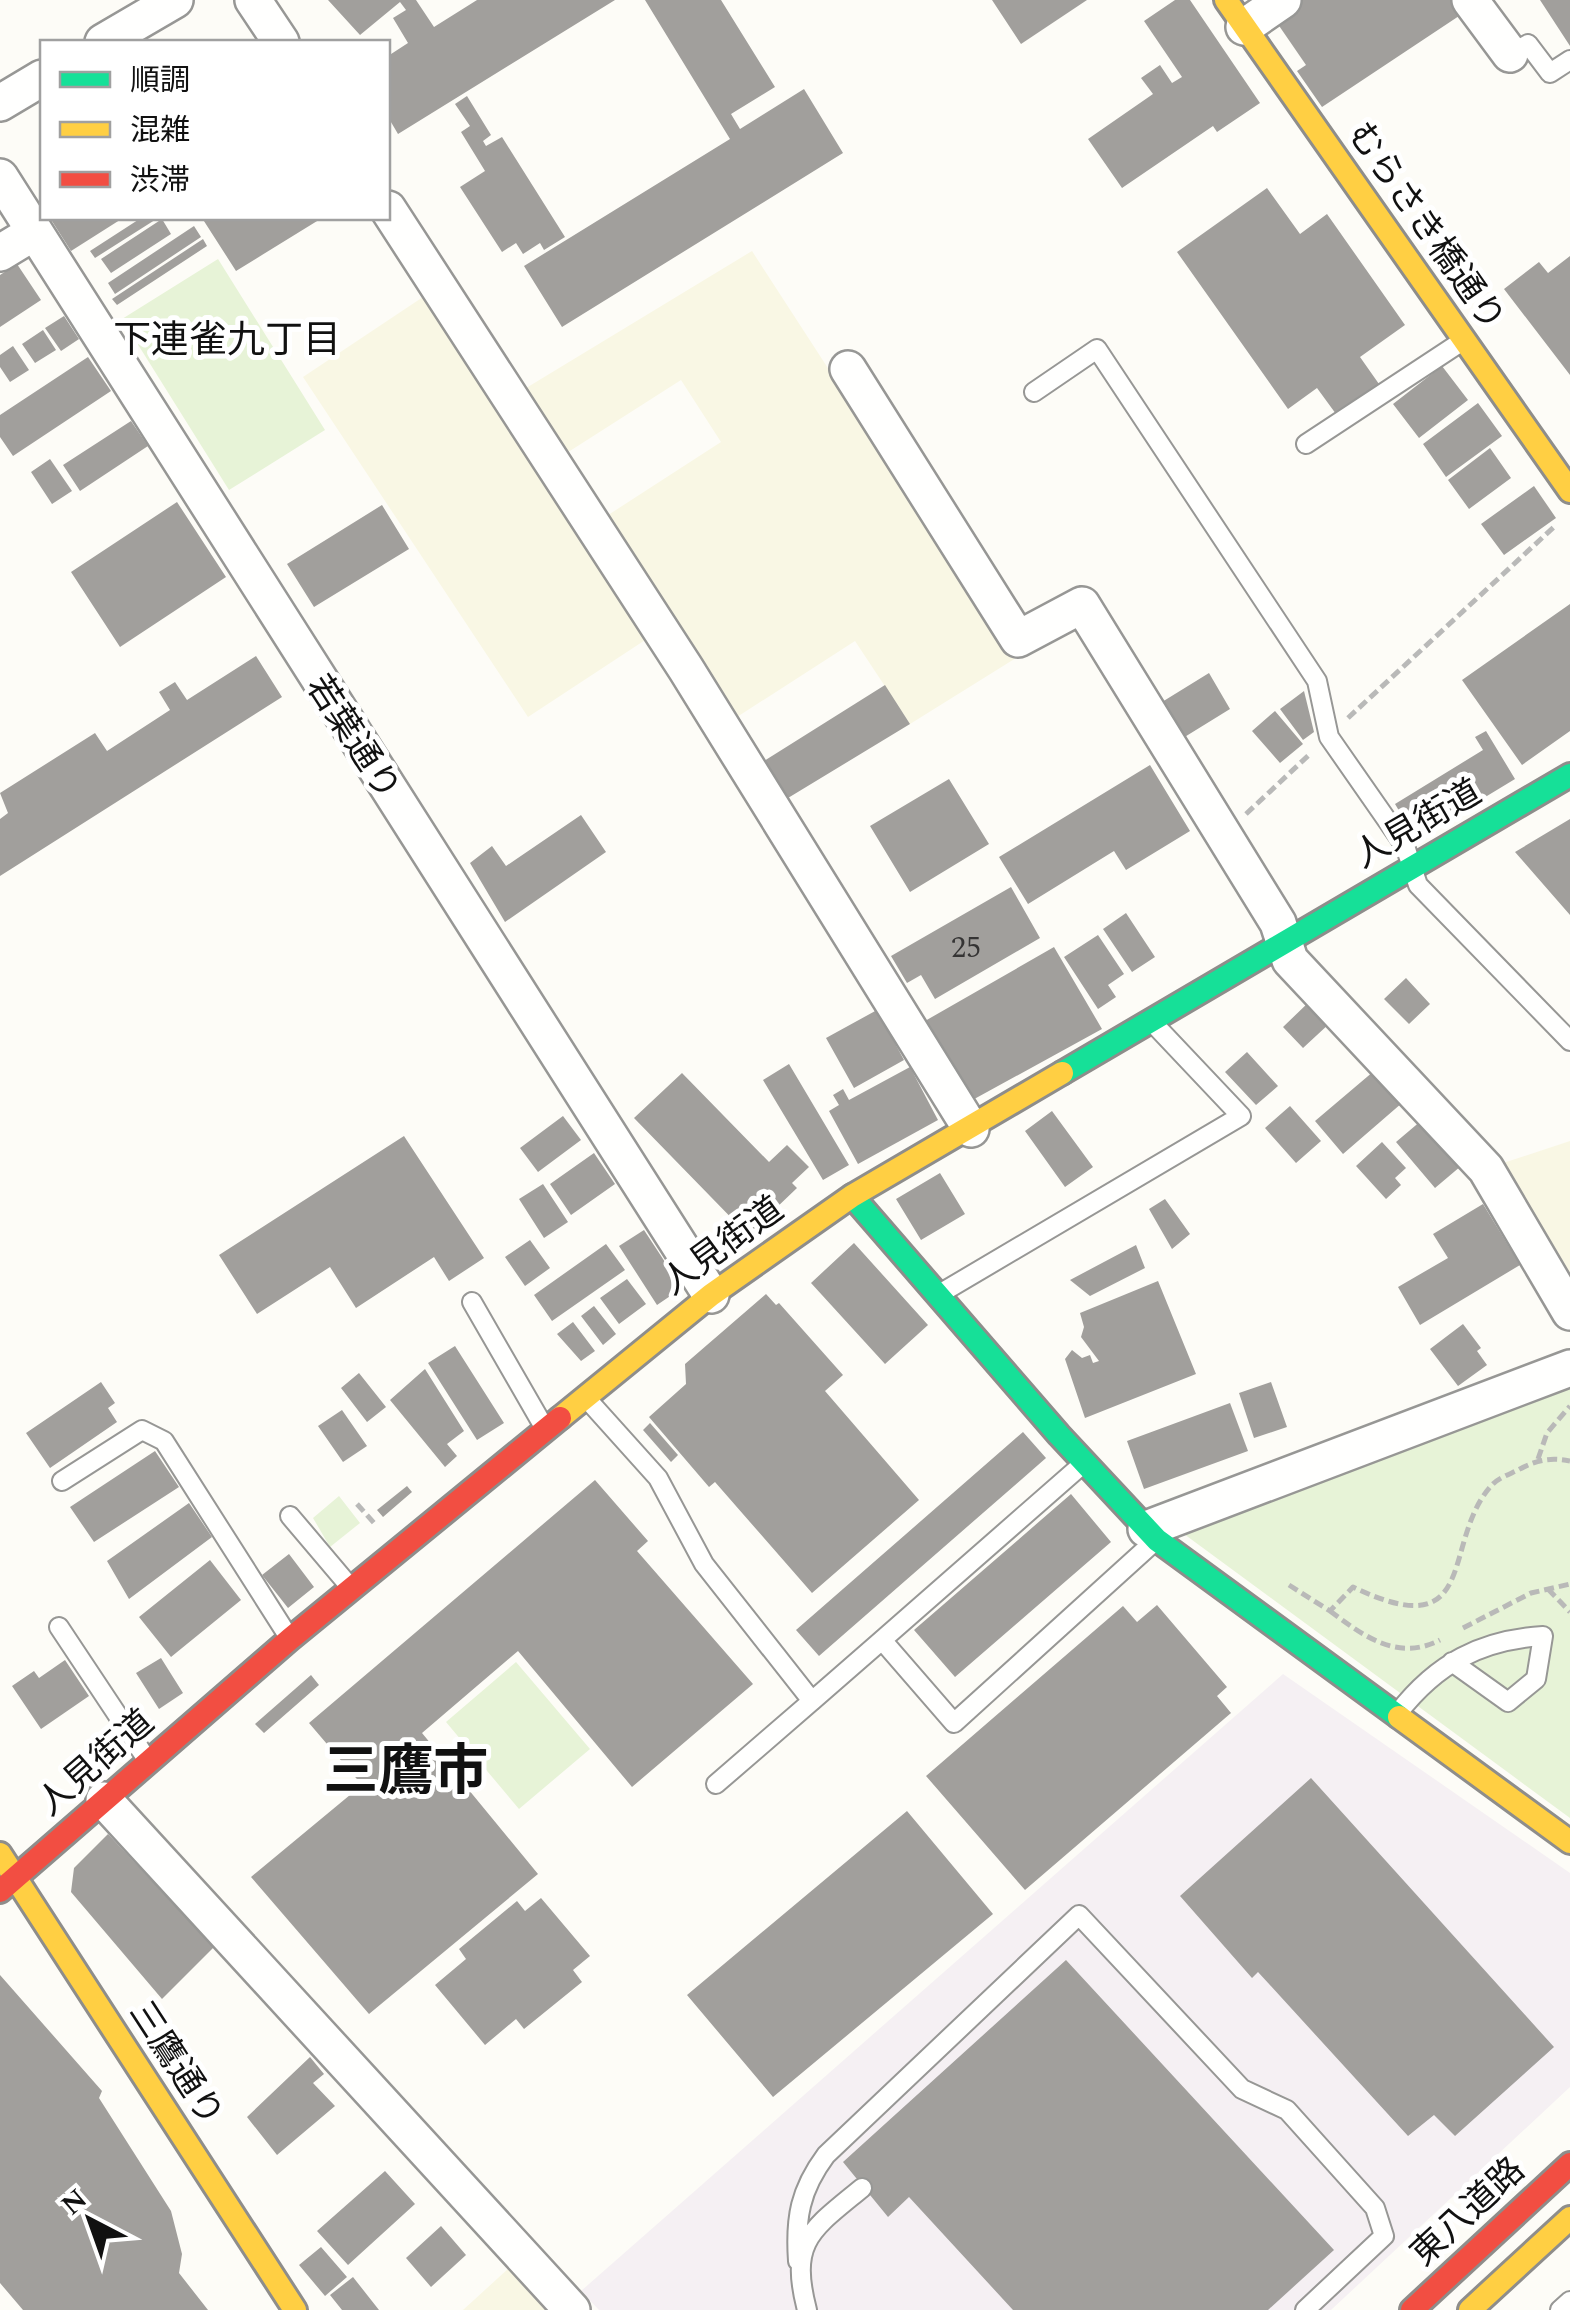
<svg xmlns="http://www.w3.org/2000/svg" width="1570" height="2310" viewBox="0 0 1570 2310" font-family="Spectral,'Noto Sans JP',serif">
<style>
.industrial{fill:#f5f0f3}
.farmland{fill:#f9f7e4;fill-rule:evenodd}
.green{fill:#e7f3d7}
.building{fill:#a19f9c}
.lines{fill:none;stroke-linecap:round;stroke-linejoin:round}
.lane-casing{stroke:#979795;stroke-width:22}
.street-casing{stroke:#979795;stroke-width:40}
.fast-casing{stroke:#8e8d8b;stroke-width:28}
.slow-casing{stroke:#8e8d8b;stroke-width:28}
.jam-casing{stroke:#8e8d8b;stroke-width:28}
.path{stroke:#b9b9b8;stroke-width:5;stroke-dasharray:10 5;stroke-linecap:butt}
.lane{stroke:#fffffe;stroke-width:18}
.street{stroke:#fffffe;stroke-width:35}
.fast{stroke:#16e098;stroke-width:22}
.slow{stroke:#ffcf43;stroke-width:22}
.jam{stroke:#f24e42;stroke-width:22}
.labels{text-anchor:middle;stroke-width:10;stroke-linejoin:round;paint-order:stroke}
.number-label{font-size:30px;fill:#353434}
.street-label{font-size:35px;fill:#111;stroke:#fff}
.neighbourhood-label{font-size:38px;fill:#111;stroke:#fff}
.town-label{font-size:55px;font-weight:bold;fill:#111;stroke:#fff}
</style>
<rect width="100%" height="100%" fill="#fdfcf7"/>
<path class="industrial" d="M1283,1674L1570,1873V2087L1331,2310H599L581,2291Z"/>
<path class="farmland" d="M752,251L1016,658L910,724L855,641L737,717L668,625L528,717L303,377L429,293L503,402ZM681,380L721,442L602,519L562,456Z
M1570,1141V1294L1494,1166Z
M509,2268L547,2310H463Z"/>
<path class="green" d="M218,259L325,430L229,490L122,319Z
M1570,1374V1818L1184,1534L1185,1520Z
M339,1496L360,1523L330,1547L313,1518Z
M516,1662L590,1749L519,1809L446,1722Z"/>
<path class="building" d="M328,0H416L434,27L477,0H615L398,134L388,117V56L408,43L393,18L406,10L400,2L360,35Z
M645,0H721L775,87L731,114L740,129L804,89L843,153L562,327L524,266L730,139Z
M992,0H1087L1021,44Z
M1175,0H1190L1260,103L1217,132L1213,126L1122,188L1088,139L1153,94L1141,78L1160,65L1172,83L1182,77L1144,21Z
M1298,0H1451L1462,14L1322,107L1297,71L1306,65L1273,17Z
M1540,0H1570V46Z
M467,96L491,135L483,141L486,146L502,137L565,237L544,250L540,243L523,254L516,243L502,252L460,187L485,171L461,132L470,126L455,104Z
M1267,188L1300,234L1327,214L1405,325L1360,357L1379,384L1336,414L1317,388L1288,409L1177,252Z
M50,218H123L71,251Z
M141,218H158L95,258L90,251Z
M202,218H322L236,271Z
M162,219L171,234L111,273L101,259Z
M194,226L201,237L115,294L108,283Z
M203,239L207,246L117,305L112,299Z
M1570,256V375L1504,289L1539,262L1548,273Z
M17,264L41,300L0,327V275Z
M64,316L79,339L61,351L45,328Z
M43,330L56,350L35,363L22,344Z
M13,346L29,370L10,382L0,367V355Z
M88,357L111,391L13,456L0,437V415Z
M1442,366L1468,400L1419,438L1393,404Z
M1478,403L1502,436L1446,477L1423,444Z
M131,421L148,446L80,491L63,465Z
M1490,448L1511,478L1469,509L1448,480Z
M50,459L72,491L52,504L31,472Z
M1534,486L1556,518L1504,555L1481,524Z
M177,502L226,577L120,647L71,572Z
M382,505L409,549L314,607L287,564Z
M1570,604V731L1522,765L1462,680Z
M256,656L282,697L0,876V819L8,813L0,793L95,733L107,751L170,710L159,692L175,682L187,700Z
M1209,673L1230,709L1183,738L1162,702Z
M885,685L910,724L788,798L764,761Z
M1304,691L1314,732L1303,740L1280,709Z
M1275,711L1303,744L1280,763L1252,731Z
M1486,731L1515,779L1416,839L1395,804L1483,750L1475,737Z
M1150,765L1190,831L1126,870L1114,851L1028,904L999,857Z
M949,779L989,844L910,892L870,826Z
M581,815L606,852L505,922L470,863L492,846L506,866Z
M1570,819V915L1515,852Z
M1011,887L1040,938L935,999L921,975L907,983L891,956Z
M1126,913L1155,957L1132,972L1103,929Z
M1098,935L1124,974L1108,985L1116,997L1098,1009L1064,957Z
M1054,947L1102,1029L967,1103L918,1025Z
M1406,978L1430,1004L1409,1024L1384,999Z
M1310,1001L1330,1023L1303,1048L1283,1027Z
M877,1010L904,1060L854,1088L826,1038Z
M1247,1052L1278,1086L1256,1105L1225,1072Z
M789,1064L849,1165L823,1180L763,1080Z
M910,1067L938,1120L858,1164L829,1111L839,1105L833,1095L843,1089L849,1100Z
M1374,1071L1402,1103L1343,1154L1315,1121Z
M682,1073L769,1162L787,1145L809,1167L792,1183L797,1188L748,1235L634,1118Z
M1290,1106L1321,1141L1296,1163L1265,1128Z
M1052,1111L1093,1167L1065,1187L1025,1131Z
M563,1116L581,1140L538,1172L520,1148Z
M1422,1120L1461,1166L1435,1188L1396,1142Z
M404,1136L484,1258L449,1281L434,1257L356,1308L330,1267L257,1314L219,1255Z
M1382,1142L1406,1168L1395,1178L1401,1185L1386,1199L1356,1166Z
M594,1153L615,1184L571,1215L550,1184Z
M940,1173L965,1214L921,1240L896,1199Z
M543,1184L568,1222L544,1238L519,1199Z
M1165,1199L1190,1234L1172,1249L1149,1209Z
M1483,1204L1520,1265L1420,1325L1398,1287L1448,1258L1433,1234Z
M644,1230L682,1288L657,1305L619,1246Z
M530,1240L550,1268L525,1286L505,1257Z
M854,1243L928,1325L885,1364L811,1283Z
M606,1244L625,1270L552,1321L534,1295Z
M1136,1245L1145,1268L1090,1296L1070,1280Z
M627,1279L646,1304L619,1324L600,1298Z
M1158,1281L1196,1374L1085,1418L1065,1359L1072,1350L1082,1358L1090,1355L1093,1363L1099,1361L1081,1337L1084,1327L1080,1313Z
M766,1294L776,1305L779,1303L843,1375L825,1391L919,1500L812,1593L715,1482L709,1487L649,1417L686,1384L685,1364Z
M594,1306L616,1334L603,1345L581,1316Z
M573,1322L595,1351L581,1361L557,1334Z
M1463,1324L1481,1348L1477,1351L1487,1365L1458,1386L1430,1349Z
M455,1346L504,1423L477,1440L428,1363Z
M425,1369L464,1431L447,1444L457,1456L445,1467L390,1400Z
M359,1373L386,1407L367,1422L341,1388Z
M101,1382L115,1403L108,1408L117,1422L50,1468L26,1433Z
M1271,1382L1287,1427L1254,1438L1239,1393Z
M1230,1403L1248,1451L1144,1489L1127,1441Z
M342,1410L367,1446L343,1462L318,1426Z
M650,1423L678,1455L671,1462L643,1430Z
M1023,1432L1046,1458L819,1656L796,1630Z
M155,1451L179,1487L94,1542L70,1507Z
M595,1480L648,1541L637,1551L753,1684L632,1787L518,1651L422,1733L538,1874L369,2014L251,1877L362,1785L309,1723Z
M407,1486L412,1492L383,1517L377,1510Z
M1071,1494L1111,1542L955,1677L914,1630Z
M189,1503L212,1537L129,1599L107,1561Z
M289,1554L314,1587L288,1608L262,1575Z
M210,1560L241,1600L171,1657L139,1617Z
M1157,1605L1227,1687L1217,1696L1231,1713L1025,1890L926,1776L1123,1606L1137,1622Z
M161,1658L183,1693L159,1709L136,1673Z
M65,1660L89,1696L41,1729L12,1686L34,1671L39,1678Z
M311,1675L319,1685L264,1733L255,1724Z
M1311,1778L1554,2047L1455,2136L1434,2115L1408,2136L1258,1972L1252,1978L1180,1896Z
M907,1811L993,1914L773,2097L687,1995Z
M108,1834L214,1947L162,1999L71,1892L74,1868Z
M541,1898L590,1956L573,1970L582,1982L524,2029L516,2019L485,2045L435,1985L466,1959L459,1949L517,1901L525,1911Z
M1066,1960L1334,2250L1268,2310H1013L909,2197L888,2217L843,2162Z
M0,1975L102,2091L99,2098L171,2211L182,2254L179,2273L208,2310H23L0,2283Z
M310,2057L324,2074L313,2083L335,2106L277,2155L247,2117Z
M385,2171L415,2204L348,2265L317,2231Z
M441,2226L466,2255L431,2287L406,2258Z
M321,2247L347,2277L325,2296L299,2265Z
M353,2277L379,2310H342L330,2295Z"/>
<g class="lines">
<g class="lane-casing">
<path id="lane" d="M1510,54L1528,44L1550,73L1570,60
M1034,392L1097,349L1317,681L1329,737L1405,846L1418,885L1570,1041
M1306,444L1464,340
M941,1293L1241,1116L1153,1023
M472,1302L544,1427
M587,1399L658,1478L704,1564L812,1701L882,1640L954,1723L1156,1540
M62,1481L142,1430L164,1441L290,1639
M290,1516L351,1588
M59,1627L148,1761
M882,1640L1084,1463
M1398,1713C1437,1663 1481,1640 1543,1636L1536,1679L1508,1702L1452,1662
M716,1784L812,1701
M798,2261C795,2218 800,2190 826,2155L1079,1915L1242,2089L1287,2110L1375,2208L1384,2236L1305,2310
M807,2310C789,2241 811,2230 862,2188
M1560,2310L1570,2301"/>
</g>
<g class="street-casing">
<path id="street" d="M253,0L281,42
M1470,0L1510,54
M1244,27L1283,0
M103,42L175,0
M0,103L42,78
M0,177L711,1295
M388,209L686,669L971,1129
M0,253L33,233
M848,369L1018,639L1082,605L1278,923L1290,960L1486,1169L1570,1312
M1146,1529L1570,1368
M104,1800L572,2310"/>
</g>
<g class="fast-casing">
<path id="fast" d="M1062,1073L1570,775
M852,1196L1059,1435L1157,1540L1399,1717"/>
</g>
<g class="slow-casing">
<path id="slow" d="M1226,0L1570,491
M560,1418L711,1295L852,1196L1062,1073
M1399,1717L1570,1842
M0,1854L295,2310
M1470,2310L1570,2218"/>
</g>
<g class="jam-casing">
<path id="jam" d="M0,1891L290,1639L560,1418
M1412,2310L1570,2164"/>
</g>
<path class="path" d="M1348,718L1556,525
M1246,814L1311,753
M1538,1459L1547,1433L1570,1406
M357,1504L375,1524
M1289,1585L1330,1611L1353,1587C1482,1649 1440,1541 1492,1485C1498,1478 1510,1474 1518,1470C1536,1460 1550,1457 1570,1461
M1548,1589L1570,1612
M1330,1611C1364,1636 1397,1662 1440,1640
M1463,1628L1531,1593L1570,1584"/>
<use href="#lane" class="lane"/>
<use href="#street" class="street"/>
<use href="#fast" class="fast"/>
<use href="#slow" class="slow"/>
<use href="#jam" class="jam"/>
</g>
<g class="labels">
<g class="number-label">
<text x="966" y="957">25</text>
</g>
<g class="street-label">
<text transform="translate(1427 226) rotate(55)" y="12">むらさき橋通り</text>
<text transform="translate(354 737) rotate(57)" y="12">若葉通り</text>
<text transform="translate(1417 823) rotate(-30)" y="12">人見街道</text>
<text transform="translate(722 1245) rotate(-36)" y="12">人見街道</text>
<text transform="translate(95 1762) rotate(-41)" y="12">人見街道</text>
<text transform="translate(177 2063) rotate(57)" y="12">三鷹通り</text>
<text transform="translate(1467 2211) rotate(-43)" y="12">東八道路</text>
</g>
<g class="neighbourhood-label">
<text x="227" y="352">下連雀九丁目</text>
</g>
<g class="town-label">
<text x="406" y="1789">三鷹市</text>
</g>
</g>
<rect x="40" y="40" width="350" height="180" fill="#ffffff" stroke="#a0a0a0" stroke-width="2.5"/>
<rect x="60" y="72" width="50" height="15" fill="#16e098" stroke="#a0a0a0" stroke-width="2.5"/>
<text x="130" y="90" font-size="30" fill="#111111">順調</text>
<rect x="60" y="122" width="50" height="15" fill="#ffcf43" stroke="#a0a0a0" stroke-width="2.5"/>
<text x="130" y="140" font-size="30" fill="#111111">混雑</text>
<rect x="60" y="172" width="50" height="15" fill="#f24e42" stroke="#a0a0a0" stroke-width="2.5"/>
<text x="130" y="190" font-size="30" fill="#111111">渋滞</text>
<g transform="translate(90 2220) rotate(319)" stroke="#ffffff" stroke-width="8" paint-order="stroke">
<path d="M0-8L18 38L0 25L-18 38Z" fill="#111111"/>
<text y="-15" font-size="28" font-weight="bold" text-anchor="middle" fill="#111111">N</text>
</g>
</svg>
